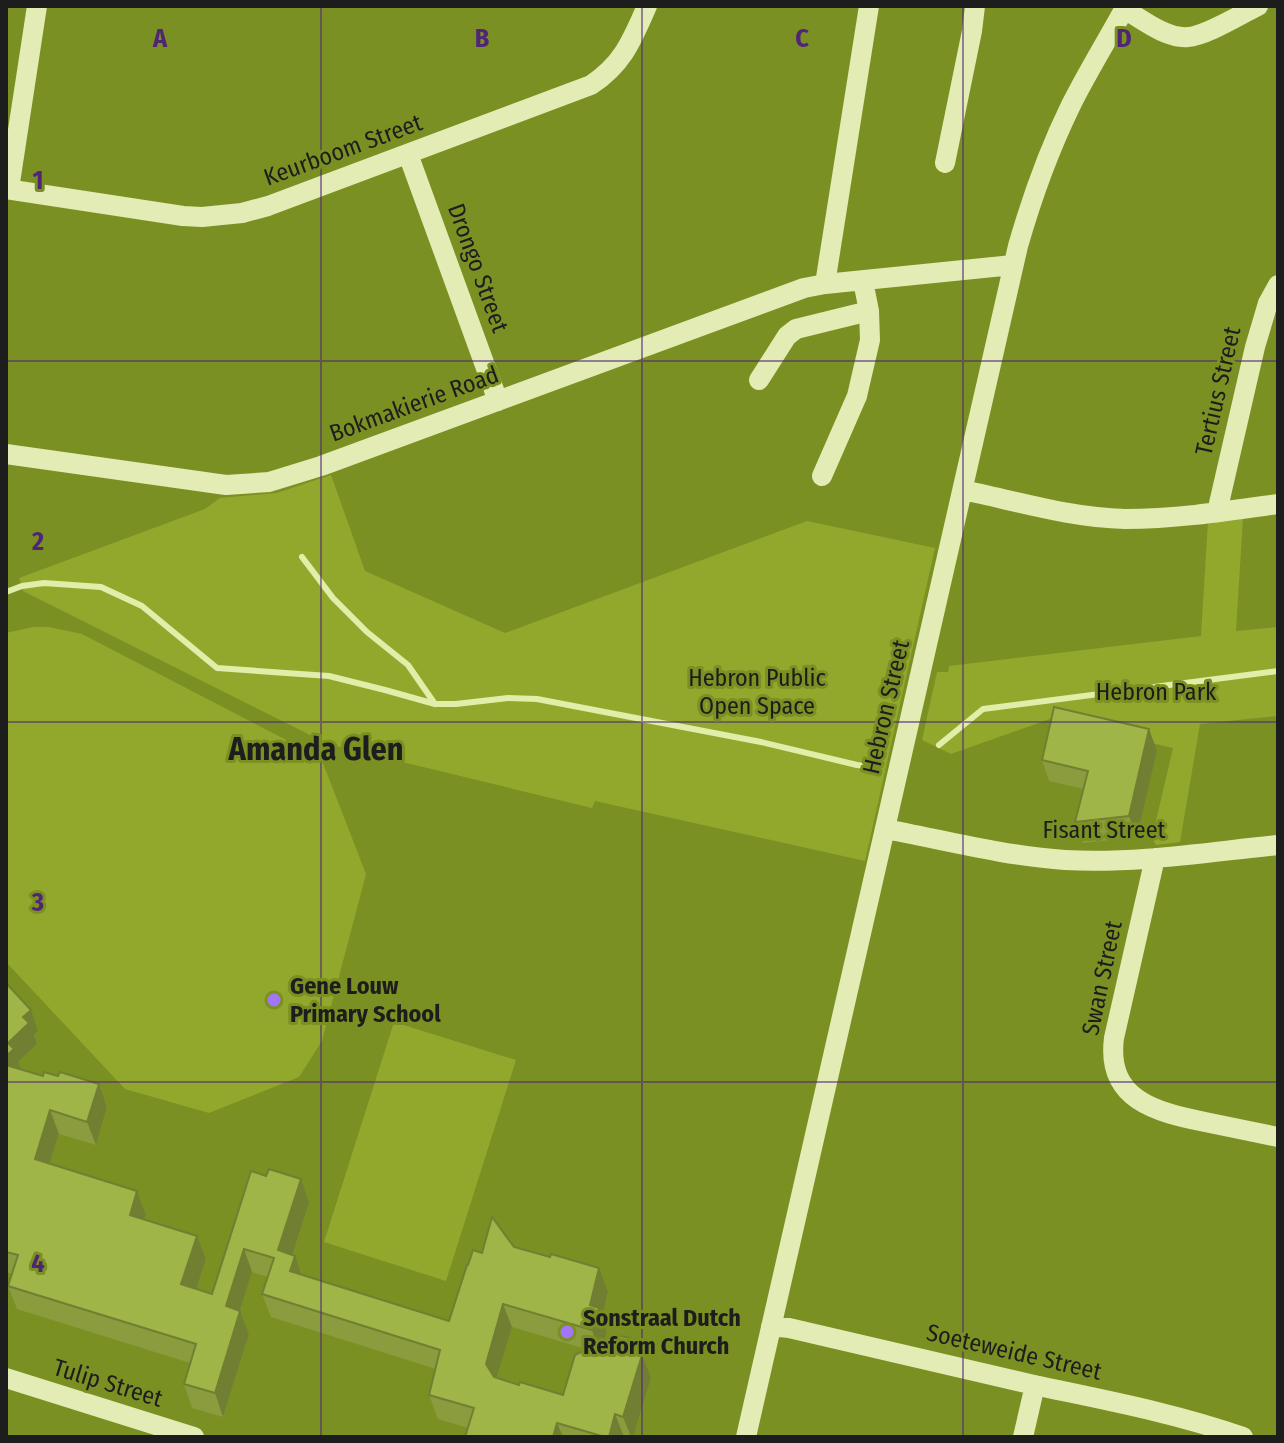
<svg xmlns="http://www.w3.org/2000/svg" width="1284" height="1443" viewBox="0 0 1284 1443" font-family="'Fira Sans Condensed',sans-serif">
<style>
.green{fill:#91a82d}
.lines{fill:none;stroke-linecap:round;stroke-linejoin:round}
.stream{stroke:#e1eda8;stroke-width:6}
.minor{stroke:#e2ecb4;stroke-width:20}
.wall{fill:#8a9c3d;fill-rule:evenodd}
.shaded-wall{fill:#707f32}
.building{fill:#a0b547;stroke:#707f32;stroke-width:2}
.grid{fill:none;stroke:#512576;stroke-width:2;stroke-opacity:0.55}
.poi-dot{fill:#a376f7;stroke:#7a9023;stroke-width:3}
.labels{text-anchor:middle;stroke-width:6;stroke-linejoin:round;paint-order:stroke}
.street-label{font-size:24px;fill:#1d1d1d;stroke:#7a9023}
.park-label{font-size:24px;fill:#1c1d1b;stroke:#7a9023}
.poi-label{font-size:24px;font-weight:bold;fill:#1d1d1d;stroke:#7a9023;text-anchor:start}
.district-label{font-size:32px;font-weight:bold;fill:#1d1d1d;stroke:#7a9023}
.grid-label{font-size:26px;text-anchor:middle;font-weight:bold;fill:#512576;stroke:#7a9023;stroke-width:6;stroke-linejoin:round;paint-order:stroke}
</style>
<rect width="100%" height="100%" fill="#7a9023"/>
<path class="green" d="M331,475L365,571L505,633L807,521L935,548L865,861L595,801L592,808L328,744L23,591L19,578L205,509L220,498L277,493Z
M1243,518L1236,631L1278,627V716L1200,724L1180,842L1156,845L1152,838L1173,748L1050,719L951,754L922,740L937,672H948L949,666L1201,636L1208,521Z
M33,627H49L82,634L321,758L366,874L322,1041L299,1077L209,1113L125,1089L6,962V633Z
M394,1022L516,1060L446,1281L324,1242Z"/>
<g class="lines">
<path class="stream" d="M302,557L333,598L367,632L408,665L435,704
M6,592L22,586L44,583L101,587L142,606L217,668L329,676L385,690L435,704H456L508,698L537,699L761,742L857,765L874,767
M939,745L983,709L1278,671"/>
<path class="minor" d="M1124,9C1142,19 1166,39 1188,37C1206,36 1241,14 1258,6
M408,154L498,401
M945,163L972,31L975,6
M6,189L183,216L202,217L242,213L268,206L591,85C623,64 632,40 647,6
M9,189L37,6
M825,284L869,6
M759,380L787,336L796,329L869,311
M6,454L226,485L269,482L321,466L804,288L825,284L1013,265
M822,476L857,396L870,340L869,311L863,281
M963,490C1016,501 1071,518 1125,519C1176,519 1228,511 1278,504
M1217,512L1255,347L1268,303L1278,285
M885,829C944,840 1005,856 1065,860C1136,864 1208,852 1278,845
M1155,858L1114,1038C1106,1100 1156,1112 1205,1122C1229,1127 1254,1132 1278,1137
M771,1326L789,1328C871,1347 952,1366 1034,1385C1104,1400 1175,1413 1243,1437
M6,1378L194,1437
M746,1437L1018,246C1032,197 1049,150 1071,105C1088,71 1108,39 1126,6
M1023,1437L1035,1385"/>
</g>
<path class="wall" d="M1157,751L1137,837L1083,843L1075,822L1083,789L1049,781L1042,760Z
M6,983L38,1031L34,1035L37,1044L18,1062L21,1069L43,1076H58L99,1084L107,1107L96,1145L59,1134L49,1164L137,1191L146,1215L145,1219L206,1259L196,1289L212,1294L251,1171L309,1203L292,1255L302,1275L449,1321L468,1265L482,1253L514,1247L608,1292L602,1317L607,1332L604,1341L629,1338L634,1353L651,1378L633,1437H465L468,1428L438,1419L429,1395L436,1369L271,1317L262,1294L268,1277L252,1272L240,1311L249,1334L223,1417L192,1408L184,1384L190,1363L17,1309L8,1286L12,1274L6,1272ZM512,1327L586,1349L563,1395L497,1378Z"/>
<path class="shaded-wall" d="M1149,729L1157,751L1137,837L1129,816Z
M31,1010L38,1031L34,1035L37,1044L18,1062L22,1070L6,1079V1056L8,1043L23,1017Z
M99,1084L107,1107L96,1145L87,1122Z
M50,1110L59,1134L43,1183L35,1159Z
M301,1179L309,1203L286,1274L278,1250Z
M137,1191L146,1215L139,1239L130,1215Z
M197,1236L206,1259L190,1308L181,1284Z
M244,1249L252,1272L234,1330L226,1306Z
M295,1256L303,1279L290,1271Z
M599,1268L608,1292L602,1317L607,1332L600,1354L592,1330L590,1305Z
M503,1304L512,1327L494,1387L486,1364Z
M240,1311L249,1334L223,1417L215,1393Z
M629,1338L638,1362L626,1350Z
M642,1355L651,1378L633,1437H631L623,1417Z
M615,1414L624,1437H609Z
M557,1423L563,1437H553Z"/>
<path class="building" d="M1054,707L1149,729L1129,816L1075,822L1088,771L1042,760Z
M6,983L31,1010L23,1017L29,1023L8,1043L14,1049L6,1056Z
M6,1065L43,1076L44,1072L58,1076L60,1072L99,1084L87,1122L50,1110L35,1159L137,1191L130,1215L197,1236L181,1284L212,1294L251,1171L266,1176L269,1169L301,1179L278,1250L295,1256L290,1271L449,1321L467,1265H468L473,1250L482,1253L492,1217L514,1247L550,1257L551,1254L599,1268L590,1305L599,1308L592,1330L503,1304L486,1364L494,1377L519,1385L520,1382L563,1395L575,1355L616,1335L629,1338L626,1350L642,1355L623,1417L615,1414L609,1437H605L557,1423L553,1437H465L474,1408L429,1395L440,1350L262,1294L274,1258L244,1249L226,1306L240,1311L215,1393L184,1384L196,1344L8,1286L18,1255L6,1252Z"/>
<path class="grid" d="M321,6V1437M642,6V1437M963,6V1437M6,361H1278M6,722H1278M6,1082H1278"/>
<g class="poi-dot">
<circle cx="274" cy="1000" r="8"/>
<circle cx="567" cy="1332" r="8"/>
</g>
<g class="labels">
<g class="street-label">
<text transform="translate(343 150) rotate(-20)" y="8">Keurboom Street</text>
<text transform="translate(478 268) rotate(70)" y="8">Drongo Street</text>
<text transform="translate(1218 391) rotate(-77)" y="8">Tertius Street</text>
<text transform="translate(414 404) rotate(-20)" y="8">Bokmakierie Road</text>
<text transform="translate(886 707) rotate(-77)" y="8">Hebron Street</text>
<text x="1104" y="838">Fisant Street</text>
<text transform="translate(1102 978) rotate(-78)" y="8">Swan Street</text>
<text transform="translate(1014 1352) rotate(13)" y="8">Soeteweide Street</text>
<text transform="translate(108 1383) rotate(17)" y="8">Tulip Street</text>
</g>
<g class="park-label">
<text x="757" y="686">Hebron Public<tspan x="757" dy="28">Open Space</tspan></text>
<text x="1156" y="700">Hebron Park</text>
</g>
<g class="poi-label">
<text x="290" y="994">Gene Louw<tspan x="290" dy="28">Primary School</tspan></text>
<text x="583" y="1326">Sonstraal Dutch<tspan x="583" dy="28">Reform Church</tspan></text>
</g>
<g class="district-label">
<text x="316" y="760">Amanda Glen</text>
</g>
</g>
<g class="grid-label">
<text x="160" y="47">A</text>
<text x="482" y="47">B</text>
<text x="802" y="47">C</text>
<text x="1124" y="47">D</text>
<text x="38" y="189">1</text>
<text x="38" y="550">2</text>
<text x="38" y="911">3</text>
<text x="38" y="1272">4</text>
</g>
<rect width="1284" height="1443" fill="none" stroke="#1d1d1d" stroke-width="16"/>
</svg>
